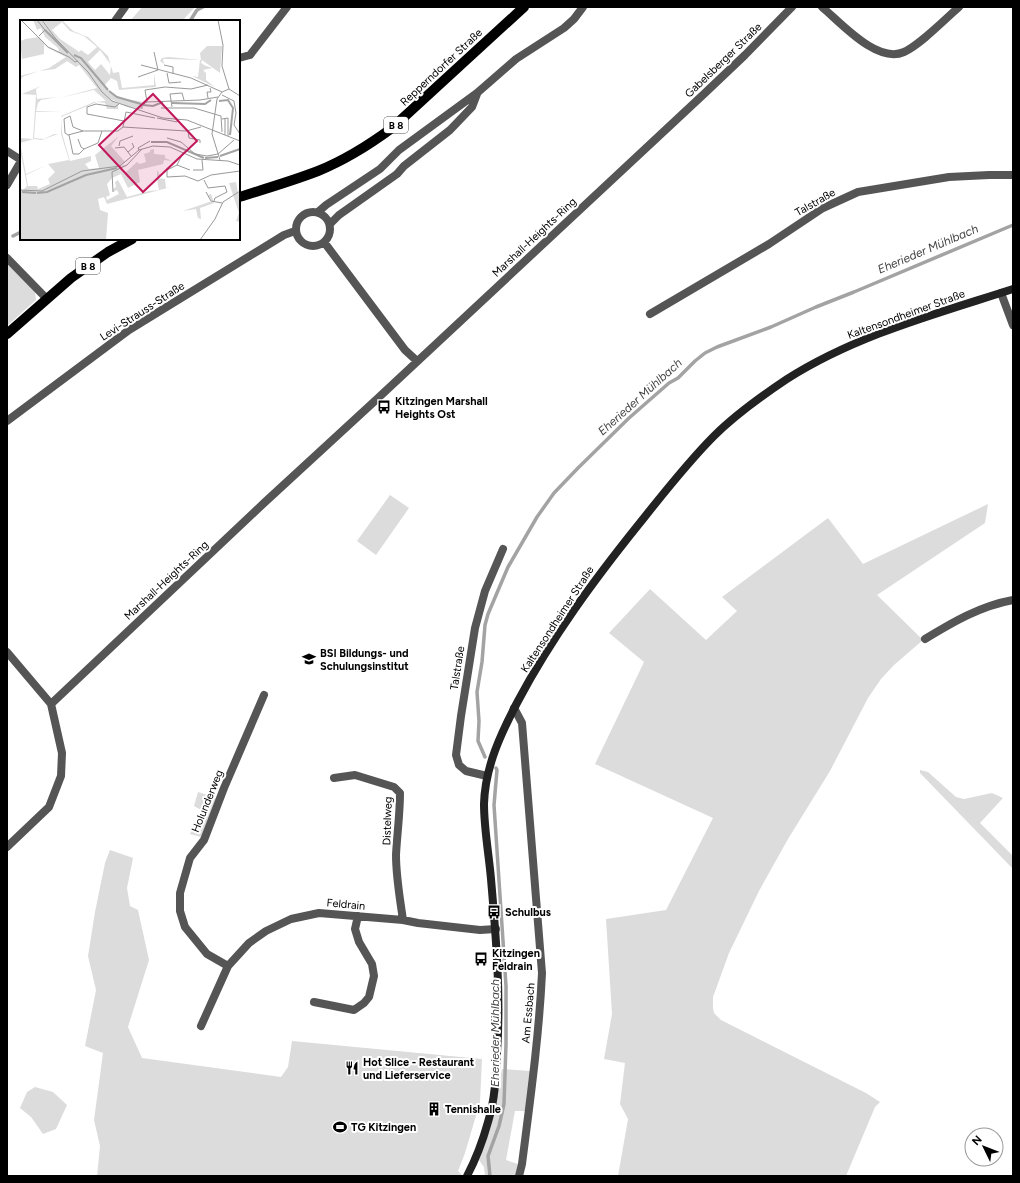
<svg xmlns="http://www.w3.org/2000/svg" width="1020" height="1183" viewBox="0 0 1020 1183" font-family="Figtree,sans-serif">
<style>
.green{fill:#dcdcdc}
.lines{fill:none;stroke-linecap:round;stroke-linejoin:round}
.stream{stroke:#a3a3a3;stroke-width:3.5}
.minor{stroke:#555;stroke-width:8}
.secondary{stroke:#222;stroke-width:8}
.primary{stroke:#000;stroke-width:10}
.labels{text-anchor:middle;stroke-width:4;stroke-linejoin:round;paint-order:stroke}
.shield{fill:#fff;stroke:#4c4c4c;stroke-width:1}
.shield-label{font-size:10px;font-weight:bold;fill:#000}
.street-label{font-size:11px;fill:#000;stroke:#fff}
.poi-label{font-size:11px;font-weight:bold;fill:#000;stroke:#fff;text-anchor:start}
.water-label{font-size:12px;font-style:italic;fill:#444;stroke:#fff}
.inset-river{fill:none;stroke:#a3a3a3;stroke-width:2}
.inset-road{fill:none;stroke:#999;stroke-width:1}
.view{fill:#c2185b;fill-opacity:0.15;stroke:#c2185b;stroke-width:2}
.inset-edge{fill:none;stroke:#000;stroke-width:2}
</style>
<rect width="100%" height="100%" fill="#fff"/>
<path class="green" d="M142,7H195L182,21H130Z
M7,263L35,292L36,300L7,326Z
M390,495L409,508L376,555L357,541Z
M988,504L985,523L877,595L923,640L894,665L881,679L868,698L830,771L788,839L759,891L729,953L713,997V1008L714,1013L721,1020L866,1093L880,1102L875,1107L846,1176H618L628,1119L620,1104L625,1063L604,1059L612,1014L606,919L666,910L713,818L595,764L644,662L609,633L650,589L706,640L737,611L722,597L828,518L863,564Z
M920,770L928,772L956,797L964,799L992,793L1003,798L980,823L1013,856V869L920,773Z
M198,792L216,798L201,837L190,834L201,810L194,806Z
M110,850L133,858L127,888L130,906L138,910L149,960L128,1027L142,1058L281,1077L288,1067L292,1041L482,1059L480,1102L465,1153L458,1171L463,1176H97L100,1146L94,1120L103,1053L85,1046L96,990L88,956L95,912L105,863Z
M502,1069L531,1071L525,1111H515L506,1160L518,1164L516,1176H485L484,1167L479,1160L489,1131Z
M35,1087L53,1092L67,1105L56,1129L43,1134L31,1117L20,1108L27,1092Z"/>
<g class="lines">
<path class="stream" d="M190,21L197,10L203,7
M13,236L21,232
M485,757L478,741L479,721L477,692L482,662L485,625L488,614L508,567L537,517L554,493L578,468L629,418L669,383L678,378L695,361L705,353L717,347L771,327L816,307L854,292L1013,225
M490,1176L488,1156L499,1126L504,1104L506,1044V986L494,805L497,770L496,768"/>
<path class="minor" d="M822,7C841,23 877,64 904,52C921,44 944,20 959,7
M115,21L125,7
M239,58L250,55L287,7
M7,151L21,160
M7,185L21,161
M296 229a17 17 0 1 1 34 0a17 17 0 1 1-34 0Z
M318,212L326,205L380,169L399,150L477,93L516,59L564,28L574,19L583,7
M330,224L339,215L397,174L404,166L450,130L472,107L477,94
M324,242L405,350L417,361
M7,258L47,299
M1001,293L1013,325
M650,314L769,244L823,208L858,192L949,177L989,175H1013
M7,421L129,330L284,235L295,231
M925,639C953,622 980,606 1013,600
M7,652L51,704L62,753L61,776L49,807L7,847
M51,704L264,503L377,399L705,93L745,55L792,7
M514,708L522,723L542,973C539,1037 530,1101 522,1164L519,1176
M487,776L466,771L459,765L456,755L461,716L475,628L485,591L503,549
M334,778L355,775L394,787L400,793C400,814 397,835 396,855C396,877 400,899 403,920
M228,966L207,954L185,927L180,911V893L190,858L204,840L224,788L264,695
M314,1002L354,1010L364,1003L369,997L374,976L372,964L359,942L355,929L358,916
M201,1026L228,966L249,943L266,931L291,919L319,913L403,920L418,923L480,930L496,929"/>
<path class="secondary" d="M467,1176C476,1159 483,1140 488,1122C495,1100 496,1076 497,1053C501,995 496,937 491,879C489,855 484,829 484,804C485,767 501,733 518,701C552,637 594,580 639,524C663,494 687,463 714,436C735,415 763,395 787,379C856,335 936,314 1013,289"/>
<path class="primary" d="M239,197C265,189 292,181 318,171C345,160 369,145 392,128L524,7
M7,334L71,278L108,252L132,239"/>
</g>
<defs>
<g id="bus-bare" transform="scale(1.08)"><path d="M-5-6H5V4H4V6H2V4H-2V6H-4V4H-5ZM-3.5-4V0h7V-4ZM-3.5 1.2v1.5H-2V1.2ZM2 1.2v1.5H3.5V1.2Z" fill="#000" stroke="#fff" stroke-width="2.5" paint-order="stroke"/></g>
<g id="school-bare" transform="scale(1.08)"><path d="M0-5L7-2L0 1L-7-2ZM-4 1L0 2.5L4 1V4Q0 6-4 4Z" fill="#000" stroke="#fff" stroke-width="2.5" paint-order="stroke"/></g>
<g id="restaurant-bare" transform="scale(1.08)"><path d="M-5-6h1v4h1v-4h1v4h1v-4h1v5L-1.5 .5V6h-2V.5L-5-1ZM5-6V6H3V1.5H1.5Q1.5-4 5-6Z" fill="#000" stroke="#fff" stroke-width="2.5" paint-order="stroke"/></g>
<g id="building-bare" transform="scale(1.08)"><path d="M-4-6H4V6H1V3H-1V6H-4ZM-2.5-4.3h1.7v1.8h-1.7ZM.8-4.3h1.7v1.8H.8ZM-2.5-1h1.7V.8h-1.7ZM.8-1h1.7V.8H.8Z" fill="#000" stroke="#fff" stroke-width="2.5" paint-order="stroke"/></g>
<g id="stadium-bare" transform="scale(1.08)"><path d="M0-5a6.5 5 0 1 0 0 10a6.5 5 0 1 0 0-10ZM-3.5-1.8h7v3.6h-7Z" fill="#000" stroke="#fff" stroke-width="2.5" paint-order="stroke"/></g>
</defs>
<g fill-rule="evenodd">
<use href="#bus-bare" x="384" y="407"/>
<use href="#school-bare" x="309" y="659"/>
<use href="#bus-bare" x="494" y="912"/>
<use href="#bus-bare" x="481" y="959"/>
<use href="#restaurant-bare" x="352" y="1068"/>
<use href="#building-bare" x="434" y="1109"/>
<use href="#stadium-bare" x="340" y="1127"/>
</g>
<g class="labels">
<g class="shield">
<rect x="384" y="117" width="24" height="16" rx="3"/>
<rect x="76" y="258" width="24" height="16" rx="3"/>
</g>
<g class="shield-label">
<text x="396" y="129">B 8</text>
<text x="88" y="270">B 8</text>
</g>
<g class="street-label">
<text transform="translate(723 60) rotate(-44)" y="4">Gabelsberger Straße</text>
<text transform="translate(441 67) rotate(-43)" y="4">Repperndorfer Straße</text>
<text transform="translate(815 202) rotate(-30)" y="4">Talstraße</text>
<text transform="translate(534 237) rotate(-43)" y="4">Marshall-Heights-Ring</text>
<text transform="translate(142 311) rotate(-33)" y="4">Levi-Strauss-Straße</text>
<text transform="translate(906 314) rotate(-20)" y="4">Kaltensondheimer Straße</text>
<text transform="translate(166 580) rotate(-43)" y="4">Marshall-Heights-Ring</text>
<text transform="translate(557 619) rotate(-57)" y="4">Kaltensondheimer Straße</text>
<text transform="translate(457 668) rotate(-81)" y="4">Talstraße</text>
<text transform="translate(207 801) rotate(-68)" y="4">Holunderweg</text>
<text transform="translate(387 821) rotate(-88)" y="4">Distelweg</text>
<text transform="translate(346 904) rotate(5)" y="4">Feldrain</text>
<text transform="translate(528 1013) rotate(-85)" y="4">Am Essbach</text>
</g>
<g class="poi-label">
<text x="395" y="405">Kitzingen Marshall<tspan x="395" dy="13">Heights Ost</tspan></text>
<text x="320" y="657">BSI Bildungs- und<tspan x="320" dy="13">Schulungsinstitut</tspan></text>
<text x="505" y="916">Schulbus</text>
<text x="492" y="957">Kitzingen<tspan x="492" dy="13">Feldrain</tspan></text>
<text x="363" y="1066">Hot Slice - Restaurant<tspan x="363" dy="13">und Lieferservice</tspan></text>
<text x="445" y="1113">Tennishalle</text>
<text x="351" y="1131">TG Kitzingen</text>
</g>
<g class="water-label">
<text transform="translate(928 249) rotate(-23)" y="4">Eherieder Mühlbach</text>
<text transform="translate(640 397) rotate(-42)" y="4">Eherieder Mühlbach</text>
<text transform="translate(495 1033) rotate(-90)" y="4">Eherieder Mühlbach</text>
</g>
</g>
<g transform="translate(20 20)">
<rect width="220" height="220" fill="#fff"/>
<path d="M13,0H22L34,17L23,0H42L53,11L68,17L88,36L93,53L99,52L102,68L134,65V53L136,67L99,70L97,61L91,58L84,66L96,77L123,82L121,89L107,87L87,77L98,84V89H87L85,83L77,82L41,97L42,113L50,141L71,136V141L65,144L69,149L79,148L75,135L99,116L91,126L105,142L99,146L107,145L101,149L104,154L117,142L120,144L126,142L124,134L130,132V130L134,129V134L145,135V138L152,141L144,140L143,144L118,150L120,162L108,168L101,154L92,158L87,164L90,175L86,177L87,180L99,174L97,170L93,172V169L96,167L95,162L98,160L107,177L129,171L139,170L137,159V150L140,155L137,158L145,159L146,168L151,167L87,184L84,177L78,179L80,190L88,193L86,220H0V165L2,171L7,166L0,129V118L13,119L16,75L2,74L21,66L16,69L17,79L38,77L21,80L18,83L16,91L41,92H16L14,118L24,119L34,114H38L22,120L14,119L0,123L6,154L27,145L6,155L8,166H17L18,169L30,164L28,159L35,152L28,144L49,140L41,114V96L74,82L86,81L74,70L39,78L77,68L59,45L56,47L47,41L35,49L19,51L2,57L0,62V56L19,51L29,48L46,37L28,28L24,24V34L2,39L0,21L6,19L19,17L28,27L39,32L38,28L25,17L21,8L17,10ZM42,2L50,11L64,16L77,27L68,35L61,30L59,32L55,29L57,26L55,29L40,19L32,10ZM80,30L91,45L90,55L81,44L75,50L68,42ZM187,26H202L200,53L182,40L181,43L186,46L181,44L192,48L183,50L186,53V60L195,67L172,56L178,57L180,40L147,39H143L144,44L140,41L142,38L149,37L181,40L180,33ZM216,162L218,173L220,172V202L216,201L219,193L209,163ZM191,174L194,183L180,188L181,199L178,198L176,189L163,191L192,181L188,175Z" fill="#dcdcdc" fill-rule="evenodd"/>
<path class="inset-river" d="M25,10L48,33M54,35L61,38L88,70M89,71L97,77L121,84M199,81L208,80L213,88L210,115M152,83L185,84L191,80M123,85L133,86L143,82M131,122H147L184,138M200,136L220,129M185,138L198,137M2,172L16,173M17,173L27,172L66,155L97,148"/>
<path class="inset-road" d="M1,0L28,27L49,37L55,42L58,41M17,0L25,10L19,16M22,0L35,18L68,52L82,72L92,81L143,98L167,100L220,121M198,0L203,25L202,46L209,69M134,32L138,50M121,45L171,58L202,72M144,45L153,47V54M147,53L149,63L161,62M118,57L138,50M202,75L214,81L216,93L214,105L220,114M188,78L187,72H191L190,68M127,82L125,70L145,67L171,69L188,65M99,84L95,87L76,84L67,87V94L104,101M152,87L150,74L162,73L164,80M141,88H174L201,96L202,112M122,89V85L127,82L180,80L198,77M137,98L157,102L160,99M205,98V115M202,99L208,98V116M103,107L106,92L135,98M63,111L53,107L50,96L44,99L45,113L48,115L63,111H98L103,107L166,111L181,107M168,111L169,118L180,120V123M49,115L53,134H59L64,129M147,118L161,122L175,134L187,136L198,134L214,120M58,119L61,127L64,129L78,123L82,111M99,126L100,121L113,116M95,128L104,127L111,136M119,130L118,128L130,121M108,132L114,127L112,123M163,133L157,145L147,150V157L165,156L178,161L191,155L220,151M200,140L192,114L197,79L202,72L209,69L220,76M157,145L170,150M173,150H183L182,140M184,160L188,168L205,166L207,172L195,178L194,181M0,170L22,171L62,151L100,146L119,130L133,126L150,127L177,139L208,141L220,145M93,172L92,152L107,145L122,129M186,172L191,181L202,183M180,220L195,199L203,182L220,171"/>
<path class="view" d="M133,74L177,121L123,172L79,125Z"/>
<rect width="220" height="220" class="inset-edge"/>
</g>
<rect width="1020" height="1183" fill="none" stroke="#000000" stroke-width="16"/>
<g transform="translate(984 1147) rotate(313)"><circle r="19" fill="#ffffff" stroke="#999999"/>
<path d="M0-3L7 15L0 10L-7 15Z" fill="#000000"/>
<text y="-6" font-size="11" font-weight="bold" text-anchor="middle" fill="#000000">N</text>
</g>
</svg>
